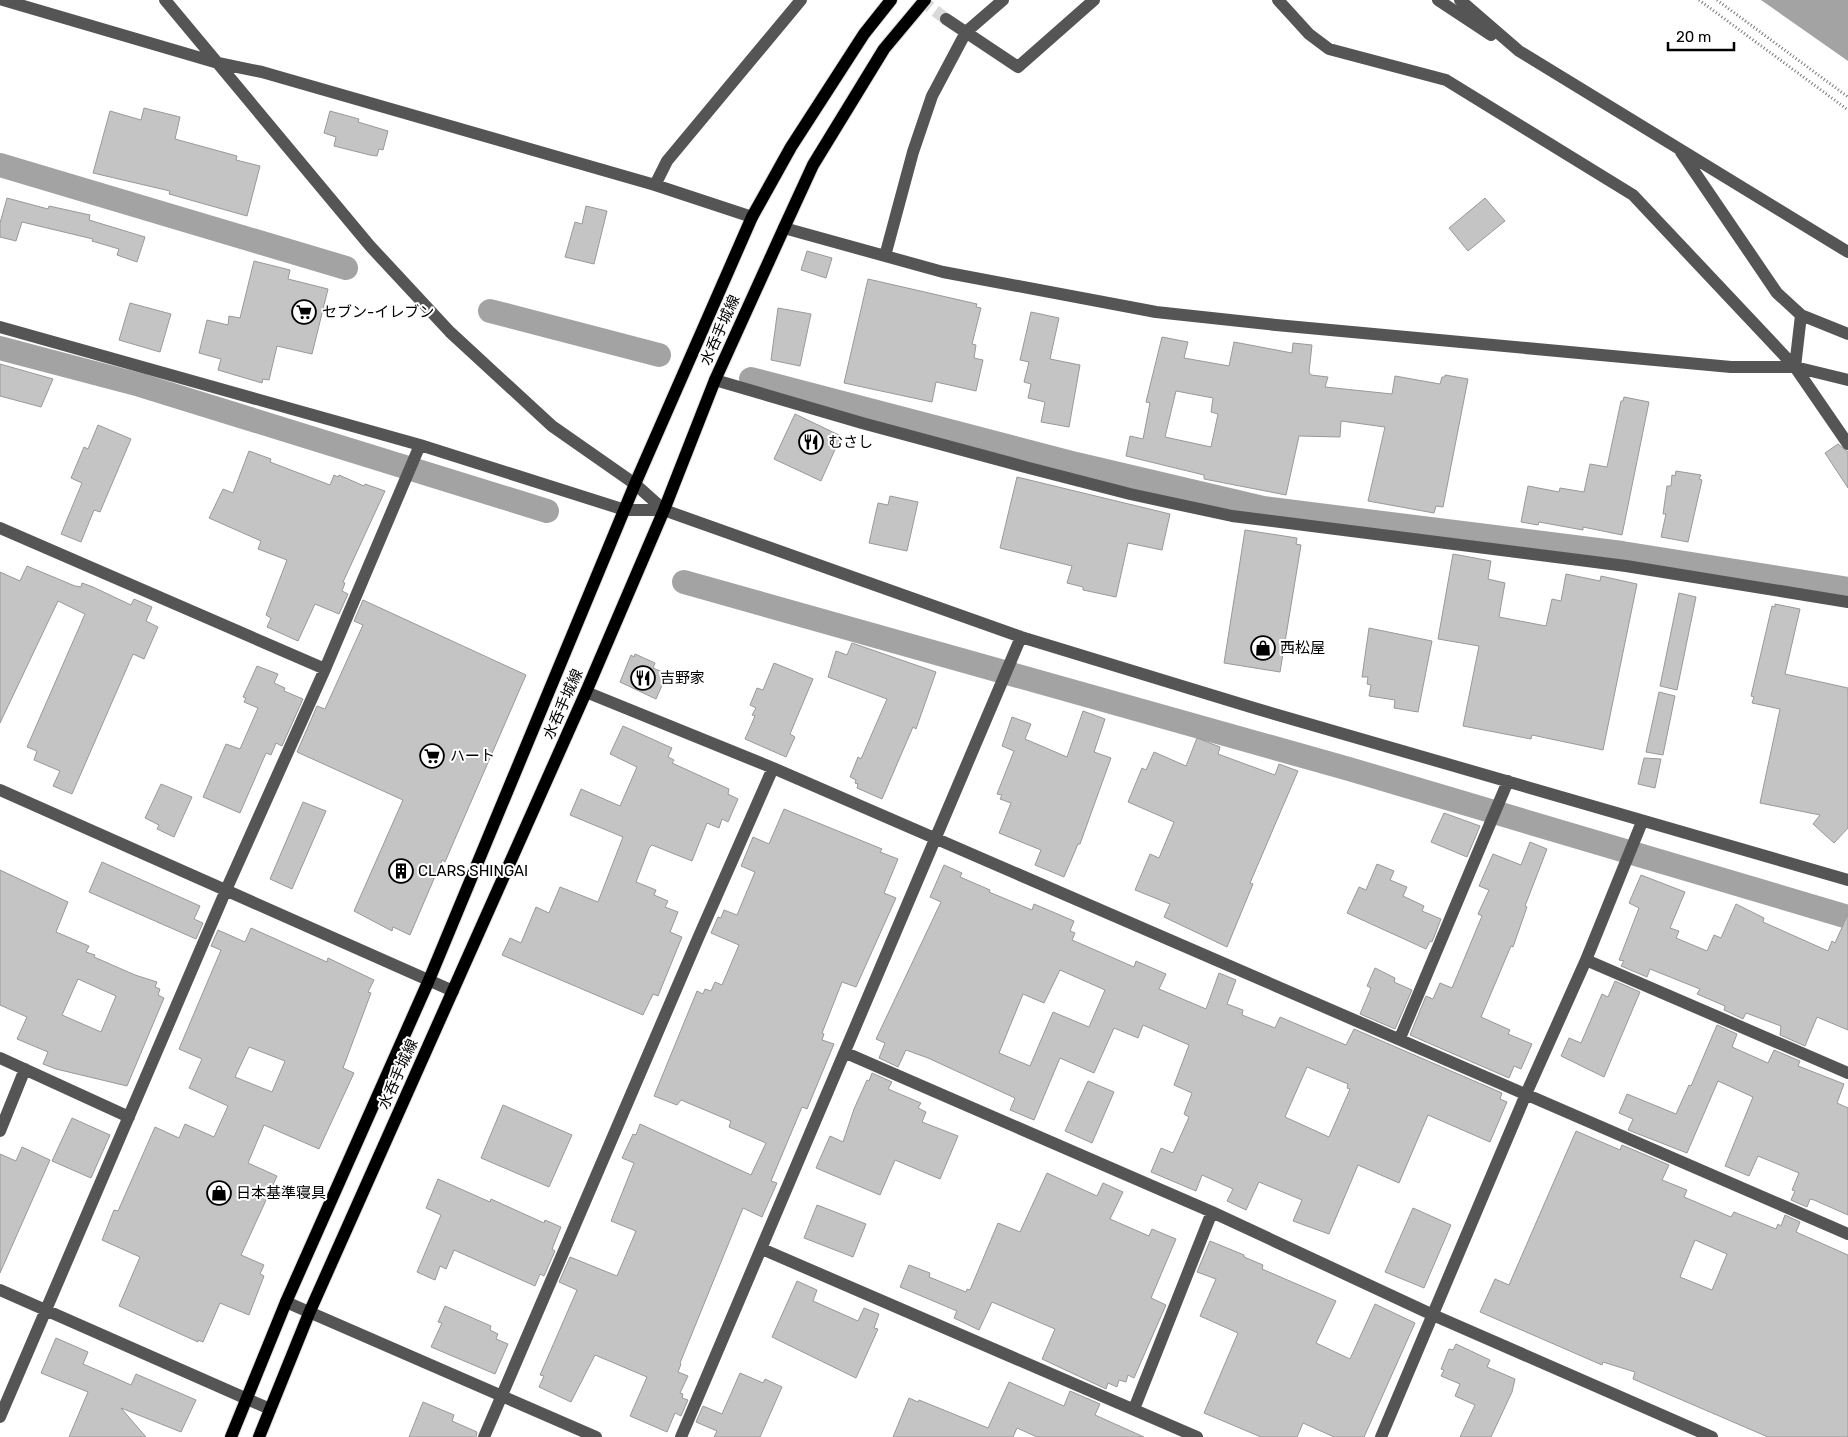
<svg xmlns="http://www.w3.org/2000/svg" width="1848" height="1437" viewBox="0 0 1848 1437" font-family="Rubik,'Noto Sans JP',sans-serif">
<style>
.water{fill:#a3a3a3}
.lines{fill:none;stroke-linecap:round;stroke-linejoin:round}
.canal{stroke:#a3a3a3;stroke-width:24}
.building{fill:#c4c4c4;stroke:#999;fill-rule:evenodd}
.minor-tunnel{stroke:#d9d9d9;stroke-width:12;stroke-dasharray:12 6;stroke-linecap:butt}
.major-casing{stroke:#dbdbdb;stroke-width:14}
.path{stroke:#777;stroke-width:3;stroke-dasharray:1 2.5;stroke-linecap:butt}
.minor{stroke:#555;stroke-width:12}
.major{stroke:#000;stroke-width:12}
.labels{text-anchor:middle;stroke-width:4;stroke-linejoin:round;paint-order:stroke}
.poi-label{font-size:15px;fill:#000;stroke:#fff;text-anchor:start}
.street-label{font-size:15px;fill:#000;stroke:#fff}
</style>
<rect width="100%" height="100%" fill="#fff"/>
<path class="water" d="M1761,0H1848V61Z"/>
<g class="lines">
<path class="canal" d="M0,165L346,268
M490,311L659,355
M0,348L140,385L547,511
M751,379L1076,464L1263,508L1622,553L1848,589
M684,582L1349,769L1848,917"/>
</g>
<path class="building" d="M144,108L180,117L175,139L237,156L236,160L260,166L247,216L169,194L170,191L93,173L110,111L141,120Z
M330,111L359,119L358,122L388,131L383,150L379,149L377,156L370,155L334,146L336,137L324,133Z
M7,198L48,209L49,206L90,215L89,220L145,237L137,262L117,255L119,249L92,241L93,239L22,222L16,241L0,237V223Z
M1485,198L1505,221L1468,251L1449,228Z
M586,206L607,211L594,264L565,257L575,222L582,224Z
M807,251L832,258L826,278L801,270Z
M254,261L290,270L288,279L328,289L312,354L277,346L269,380L263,379L262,383L218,370L221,359L199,353L207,320L228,325L229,316L240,318Z
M868,279L977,304L976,307L981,308L972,344L976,345L974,358L983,360L976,391L936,382L932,402L844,383Z
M130,303L171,314L160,352L119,340Z
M778,308L811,314L800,366L771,360Z
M1031,312L1059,318L1050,359L1080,365L1069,427L1041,422L1045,402L1028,398L1031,384L1024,382L1029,362L1020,360Z
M1162,337L1188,342L1184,358L1229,366L1234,342L1292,353L1293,343L1312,345L1309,372L1311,375L1328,377L1325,387L1392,394L1395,376L1440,384L1442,377H1445V375L1468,379L1443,507L1436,506L1434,513L1368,501L1385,427L1341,421L1340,437L1299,436L1286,495L1204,479V475L1126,456L1130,436L1143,439L1150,403L1146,402ZM1176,391L1213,398L1211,412L1218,414L1211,447L1165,437Z
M0,364L53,379L41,407L0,396Z
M1624,397L1649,402L1622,535L1583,527V530L1539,522L1538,525L1521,522L1528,486L1559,492L1560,488L1584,492L1590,464L1607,467L1621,401H1623Z
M795,414L841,436L821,481L774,459Z
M98,425L131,439L100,512L94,510L81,542L61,534L82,483L71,478L84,447L88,449Z
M1838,444L1848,452V488L1825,453Z
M249,451L271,459L270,462L330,485L334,475L338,477L339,475L364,486L365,484L385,491L343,582L345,583L342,591L348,594L339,614L315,604L298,641L267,627L271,618L266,615L287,560L258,549L261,541L209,518L223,489L233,493Z
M1676,471L1701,475L1699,479L1702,480L1688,542L1661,537L1666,514H1663L1667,486H1671L1672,475L1675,476Z
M1017,477L1170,514L1162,550L1128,543L1116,597L1083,590V587L1067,583L1072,566L1000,548Z
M890,496L918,502L907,551L869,543L878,503L888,505Z
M1245,530L1297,538L1296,544L1301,545L1280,672L1224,663Z
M1453,554L1491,561L1488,579L1505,583L1499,617L1546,626L1552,599L1561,601L1566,574L1600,581L1601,576L1637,584L1603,750L1532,735L1531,739L1463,726L1479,646L1438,639Z
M27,566L75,586L81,587L82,583L93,587L131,605L134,599L152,607L146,621L158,627L144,659L133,654L72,794L53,786L60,771L34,760L37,751L27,747L85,614L58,601L0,723V572L20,581Z
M1679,593L1696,597L1677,690L1660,686Z
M363,600L526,675L457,834L445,862L442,860L410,935L393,927L392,931L354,911L403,800L297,752L317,706L325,709L363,625L354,621Z
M1775,604L1800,609L1785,674L1848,688V828L1834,843L1813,824L1820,815L1760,803L1780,709L1752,703L1754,697L1751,696L1772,606L1775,607Z
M1369,628L1432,641L1418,712L1394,708L1395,700L1369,696L1371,685L1367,684L1368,677H1362Z
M852,643L936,672L916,729L913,727L882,799L857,788L858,784L855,783L856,780L850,777L858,757L861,759L887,699L828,677L836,651L847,655Z
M635,654L655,663L653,668L667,674L656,699L620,682L631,655L634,657Z
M774,663L813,679L790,734L795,737L786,757L745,739L755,716L752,715L756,708L750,705L757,688L763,690Z
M257,666L278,674L274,683L285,688L284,691L303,699L282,746L276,743L271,755L266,753L240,813L203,797L226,744L240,749L258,708L244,702L246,698L243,697Z
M1659,692L1675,696L1663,755L1646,752Z
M1083,711L1105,719L1094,752L1111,758L1080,844H1078L1064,877L1035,865L1041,850L999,833L1011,803L1000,799L1002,795L997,794L1014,751L1002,746L1012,717L1031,724L1025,739L1067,757Z
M623,726L672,748L668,757L674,760L672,763L729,789L728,794L738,799L728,822L722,819L719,828L707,823L692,861L652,845L649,848L636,882L656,890L654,895L668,901L665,907L678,912L670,932L682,937L658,996L653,994L643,1015L502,955L510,938L521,943L536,907L549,913L560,887L598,902L623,837L570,815L581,789L620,806L637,767L610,754Z
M1197,738L1220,747L1218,754L1275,775L1279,764L1298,771L1250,883L1253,884L1227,947L1164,917L1170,904L1135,890L1150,854L1159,858L1174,822L1128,802L1142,768L1146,770L1154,752L1186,766Z
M1644,758L1661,759L1655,788L1638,784Z
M161,784L192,797L174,837L157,829L159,825L145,818Z
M303,802L326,811L292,889L270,879Z
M784,809L882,849L880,852L898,859L884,893L896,898L856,987L842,982L822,1033L824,1034L822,1040L834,1044L807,1109L802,1107L771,1181L777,1183L762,1217L743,1208L680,1363L681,1364L678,1372L688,1376L680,1393L683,1394L682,1398L688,1400L681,1416L675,1413L667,1432L630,1416L647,1377L595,1355L571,1402L539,1387L544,1376L540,1375L577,1290L559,1282L570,1257L617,1276L636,1231L611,1221L634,1163L622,1158L633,1134L636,1135L640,1124L751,1175L766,1143L729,1127L731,1121L681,1100L677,1105L654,1096L697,991L703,994L705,989L711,991L715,982L722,985L739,945L711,933L718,917L721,918L724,910L737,915L755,872L741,866L753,837L769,844Z
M1444,813L1480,826L1467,857L1431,842Z
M1530,842L1547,849L1525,906L1527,907L1513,947L1511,946L1481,1017L1510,1030L1508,1034L1532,1044L1521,1069L1514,1066L1509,1078L1410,1035L1426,996L1433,999L1440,983L1452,988L1482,916L1478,914L1489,890L1479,886L1493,854L1521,865Z
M102,862L200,906L194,919L203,923L196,939L89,892Z
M1377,864L1394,871L1390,880L1407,887L1403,896L1424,906L1422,911L1441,919L1432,942L1430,941L1426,949L1347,913L1359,887L1366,890Z
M944,865L962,873L960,877L990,890L989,892L1032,910L1034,904L1074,921L1070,931L1075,933L1072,940L1134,967L1136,961L1166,974L1159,989L1206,1009L1219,973L1236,980L1227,1004L1243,1010L1242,1015L1275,1028L1280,1017L1346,1045L1354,1029L1502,1093L1500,1099L1507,1102L1490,1142L1428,1115L1399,1183L1358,1165L1329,1234L1293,1221L1302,1200L1259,1182L1246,1210L1227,1201L1233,1189L1202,1175L1196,1191L1151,1172L1161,1148L1173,1153L1189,1117L1184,1114L1192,1093L1174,1085L1189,1045L1143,1025L1138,1038L1114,1028L1094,1073L1060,1058L1034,1120L1010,1110L1015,1098L928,1058L906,1050L898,1067L879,1058L885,1043L876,1039L941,902L930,897ZM1060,970L1105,990L1089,1027L1053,1012L1030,1066L999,1053L1023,994L1044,1003ZM1307,1067L1348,1084L1347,1088L1350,1089L1329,1137L1285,1117Z
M0,870L68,902L56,932L89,946L86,952L95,955L94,957L135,975L157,982L155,987L160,989L158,995L164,998L127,1086L56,1069L43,1064L48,1052L17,1039L27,1017L0,1005ZM78,979L116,996L101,1032L62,1015Z
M1641,875L1685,892L1670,928L1679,931L1676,938L1707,951L1714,935L1721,938L1736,904L1764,918L1763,922L1828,951L1832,941L1835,943L1848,914V1030L1817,1017L1805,1046L1780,1035L1781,1026L1746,1013L1743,1019L1724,1010L1725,1006L1697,994L1700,989L1650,969L1647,977L1621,966L1624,961L1619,960L1639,908L1629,903Z
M251,928L327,962L328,958L374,980L368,992L371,993L343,1068L354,1073L319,1149L264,1125L248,1163L277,1176L241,1255L264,1265L260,1274L264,1276L249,1315L220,1303L203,1342L198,1340V1342L119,1306L140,1257L102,1240L114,1210L118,1211L155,1127L179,1138L185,1124L214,1137L228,1106L189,1088L202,1059L179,1049L221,950L211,946L218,930L245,942ZM249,1047L285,1061L272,1092L235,1077Z
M1375,968L1395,978L1394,982L1412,990L1395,1029L1360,1014L1371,988L1367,986Z
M1615,981L1640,992L1604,1077L1561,1056L1569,1038L1581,1043L1602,994L1608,997Z
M1717,1025L1737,1034L1732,1047L1768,1063L1774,1050L1800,1061L1798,1066L1844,1084L1837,1103L1848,1108V1215L1814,1200L1810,1199L1807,1207L1791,1200L1795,1191L1792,1190L1799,1173L1758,1156L1749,1176L1725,1166L1753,1097L1718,1081L1687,1153L1628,1130L1633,1119L1619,1113L1627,1094L1676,1114L1689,1085L1691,1086Z
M872,1073L892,1082L888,1089L921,1103L918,1108L926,1112L922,1122L958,1136L940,1179L895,1160L880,1195L816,1168L830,1136L843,1142L854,1109L867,1080L869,1081Z
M1088,1081L1114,1092L1092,1143L1065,1131Z
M503,1105L572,1135L549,1187L481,1158Z
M72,1118L110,1135L91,1178L52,1161Z
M1576,1131L1620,1150L1622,1145L1669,1165L1662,1180L1687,1190L1684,1197L1731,1217L1734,1212L1776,1229L1778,1224L1781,1226L1785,1215L1800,1222L1796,1232L1848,1255V1437H1768L1633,1379L1635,1372L1603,1362L1602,1365L1480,1312L1495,1279L1509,1285ZM1695,1240L1727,1254L1712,1290L1680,1277Z
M22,1147L50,1160L0,1273V1154L16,1161Z
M1047,1173L1097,1196L1103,1183L1123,1192L1110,1219L1149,1236L1152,1229L1176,1239L1151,1298L1166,1305L1134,1378L1128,1375L1126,1382L1119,1380L1117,1387L1108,1383L1106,1389L1042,1359L1055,1329L992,1302L979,1330L954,1318L957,1311L900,1287L909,1265L930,1273L929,1277L966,1292L967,1289L970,1290L998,1223L1020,1232Z
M438,1179L490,1202L491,1199L544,1223L545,1220L561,1227L552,1249L555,1251L544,1276L540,1274L535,1286L454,1250L446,1269L440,1266L435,1280L417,1272L441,1215L426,1208Z
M817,1205L866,1224L853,1257L804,1238Z
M1413,1208L1451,1225L1424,1288L1385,1272Z
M1210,1241L1244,1255V1257L1263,1265L1262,1269L1336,1301L1316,1343L1350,1359L1375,1304L1415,1323L1364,1437H1334L1303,1423L1297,1437H1261L1204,1413L1238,1333L1200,1316L1216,1279L1197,1272Z
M797,1281L817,1290L813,1301L858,1321L864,1308L879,1314L874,1328L878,1329L856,1378L772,1337Z
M445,1306L491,1326L490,1330L498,1334L496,1339L508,1344L495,1374L431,1347L442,1323L438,1322Z
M56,1338L88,1352L83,1364L111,1376L131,1385L136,1374L196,1400L181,1432L121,1408L146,1437H69L88,1392L41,1373Z
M1456,1344L1490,1360L1487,1367L1515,1379L1512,1392L1491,1437H1460L1475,1405L1455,1396L1460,1384L1441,1376L1444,1370L1441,1369L1449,1349L1453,1350Z
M740,1373L763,1383L765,1379L782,1387L760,1437H714L717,1431L696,1422L703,1406L722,1414Z
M1009,1382L1064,1406L1070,1391L1100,1404L1095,1415L1144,1437H1037L1017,1428L1013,1437H893L909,1398L918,1402L919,1400L988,1428Z
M423,1402L454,1415L452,1421L477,1432L476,1437H409Z"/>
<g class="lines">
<path class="minor-tunnel" d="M921,0L946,19"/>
<g class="major-casing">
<path id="major" d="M231,1437L286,1302L429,980L635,484L752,217L791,147L864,34L891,0
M259,1437L310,1311L586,692L664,510L715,380L784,228L813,165L884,49L925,0"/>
</g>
<path class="path" d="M1699,0L1848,110
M1717,0L1848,97"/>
<path class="minor" d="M3,0L218,63L262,72L655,185L752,217
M165,0L370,246L450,332L552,426L635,484L664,510L1021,637L1254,708L1848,880
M1278,0L1309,34L1329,49L1446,80L1633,195L1795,367
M1438,0L1491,35
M1460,0L1519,51L1848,252
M946,19L1018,67L1094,0
M1681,152L1777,293L1801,315L1795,367L1848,444
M655,185L667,161L801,0
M784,228L943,272L1156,312L1276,325L1731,367H1795L1848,380
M885,256L913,152L932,96L966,32L1003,0
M1801,315L1848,334
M0,327L420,445L625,510H664
M715,380L862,423L1029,468L1130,494L1232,516L1626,566L1848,602
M0,528L325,669
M586,692L773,768L1848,1234
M0,790L453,991
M1586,960L1848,1073
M1400,1038L1508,781
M846,1053L1212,1212L1433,1315L1712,1437
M0,1058L129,1117
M0,1131L25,1069
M762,1249L1197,1437
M0,1290L270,1409
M286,1302L596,1437
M1134,1409L1212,1212
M0,1417L226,890L325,669L420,445
M484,1437L699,936L773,768
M681,1437L1021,637
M1381,1437L1526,1094L1586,960L1642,822"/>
<use href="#major" class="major"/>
</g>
<defs>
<g id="supermarket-ring" transform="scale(1.25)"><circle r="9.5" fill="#fff" stroke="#000" stroke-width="1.5"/><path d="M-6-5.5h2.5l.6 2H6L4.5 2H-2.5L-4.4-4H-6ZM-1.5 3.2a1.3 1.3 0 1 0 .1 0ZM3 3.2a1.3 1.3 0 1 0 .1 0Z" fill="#000"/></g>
<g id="restaurant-ring" transform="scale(1.25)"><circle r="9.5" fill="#fff" stroke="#000" stroke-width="1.5"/><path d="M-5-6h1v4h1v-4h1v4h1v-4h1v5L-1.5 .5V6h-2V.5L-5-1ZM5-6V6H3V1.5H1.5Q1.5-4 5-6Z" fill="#000"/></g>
<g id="shop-ring" transform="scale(1.25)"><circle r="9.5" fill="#fff" stroke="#000" stroke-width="1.5"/><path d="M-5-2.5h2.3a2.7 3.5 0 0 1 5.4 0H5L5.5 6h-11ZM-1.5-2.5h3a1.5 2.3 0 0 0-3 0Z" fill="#000"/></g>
<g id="building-ring" transform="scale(1.25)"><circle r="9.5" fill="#fff" stroke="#000" stroke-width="1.5"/><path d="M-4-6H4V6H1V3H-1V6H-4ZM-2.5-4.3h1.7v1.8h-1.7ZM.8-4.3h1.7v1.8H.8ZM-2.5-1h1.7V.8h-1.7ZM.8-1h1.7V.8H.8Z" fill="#000"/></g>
</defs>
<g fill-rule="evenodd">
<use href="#supermarket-ring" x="304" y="312"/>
<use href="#restaurant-ring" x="811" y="442"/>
<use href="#shop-ring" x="1263" y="648"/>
<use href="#restaurant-ring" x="643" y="678"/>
<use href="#supermarket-ring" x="432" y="756"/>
<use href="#building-ring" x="401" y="871"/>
<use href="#shop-ring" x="219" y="1193"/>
</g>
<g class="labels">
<g class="poi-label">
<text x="322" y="317">セブン-イレブン</text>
<text x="828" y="447">むさし</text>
<text x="1280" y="653">西松屋</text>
<text x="660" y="683">吉野家</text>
<text x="450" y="761">ハート</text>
<text x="418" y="876">CLARS SHINGAI</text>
<text x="236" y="1198">日本基準寝具</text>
</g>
<g class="street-label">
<text transform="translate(720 330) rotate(-66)" y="5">水呑手城線</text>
<text transform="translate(563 704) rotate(-66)" y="5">水呑手城線</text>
<text transform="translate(398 1074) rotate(-66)" y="5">水呑手城線</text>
</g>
</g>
<path d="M1668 42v8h66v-8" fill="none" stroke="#000000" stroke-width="2.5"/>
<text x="1676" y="42" font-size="15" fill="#000000" stroke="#ffffff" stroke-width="4" paint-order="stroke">20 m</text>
</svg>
